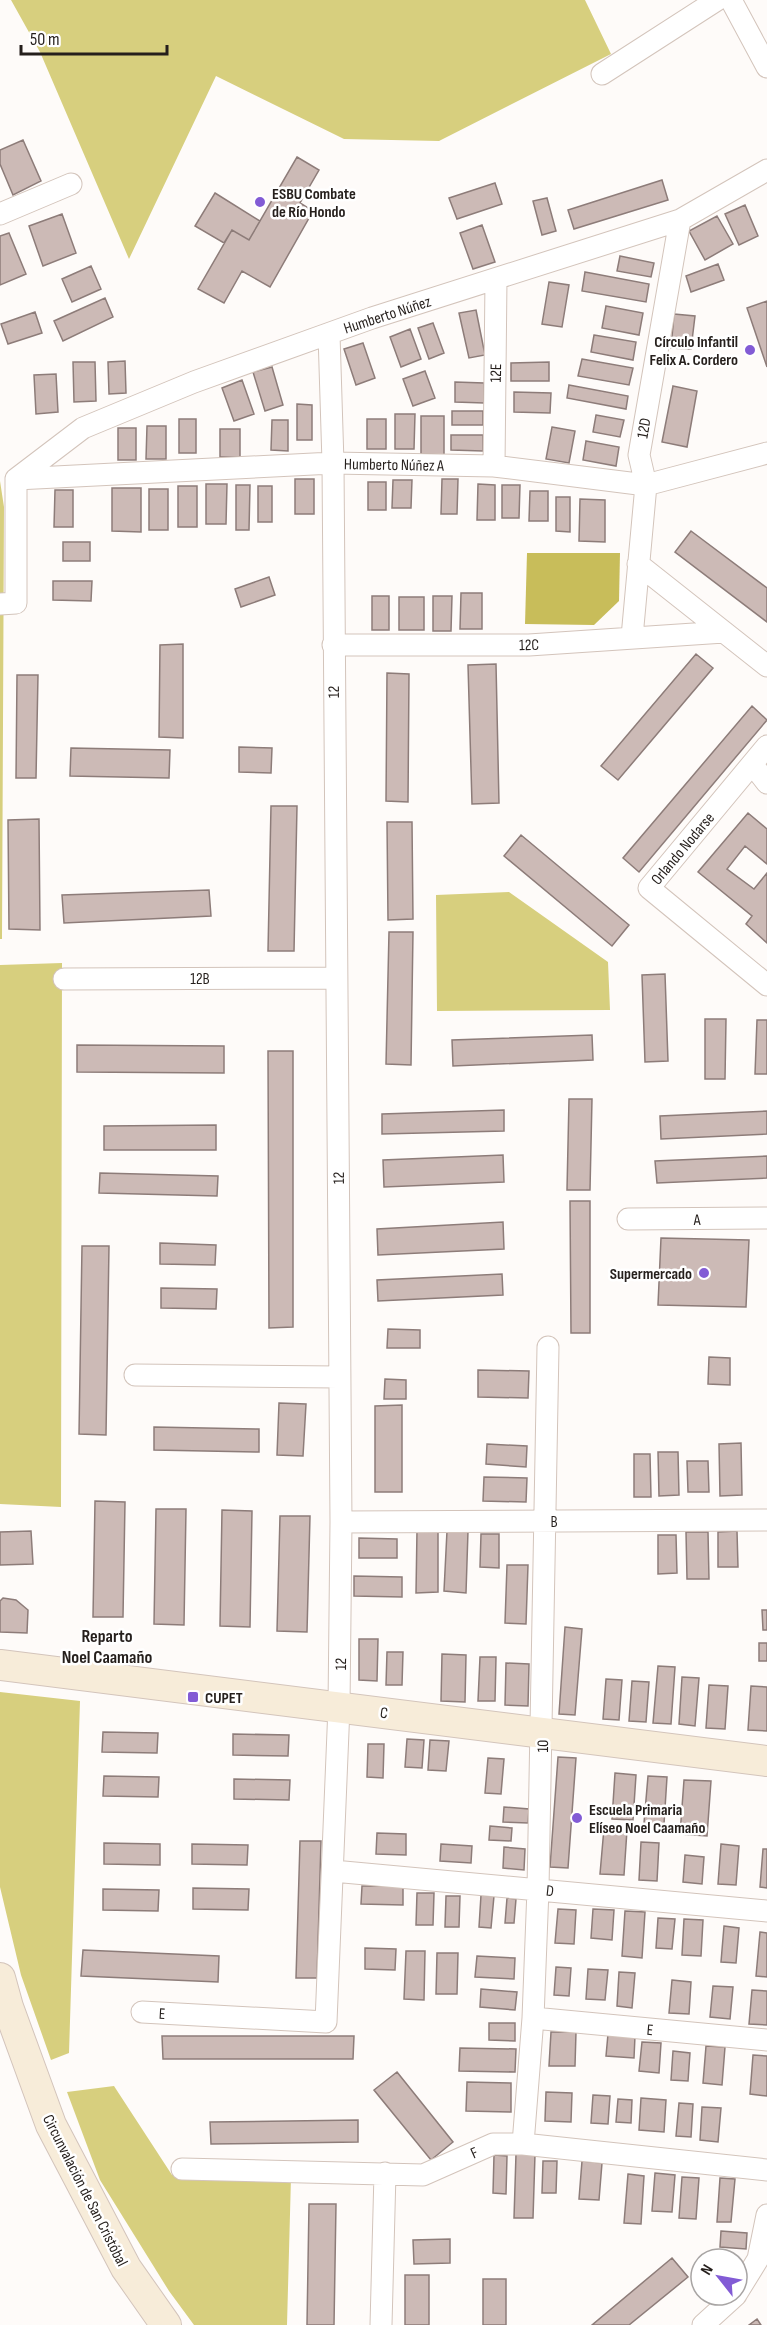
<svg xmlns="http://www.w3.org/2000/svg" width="767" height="2325" viewBox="0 0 767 2325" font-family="'Sofia Sans Condensed',sans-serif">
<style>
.green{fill:#d7cf7e}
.forest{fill:#c8bd5a}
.building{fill:#ccbab6;stroke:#8d7c79;stroke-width:1.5}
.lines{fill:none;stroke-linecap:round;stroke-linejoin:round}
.street-casing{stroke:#d3c4bb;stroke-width:23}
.secondary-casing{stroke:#d3c4bb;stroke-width:32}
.street{stroke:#fff;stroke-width:21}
.secondary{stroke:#f7ecd9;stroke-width:30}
.poi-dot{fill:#825bd5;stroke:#fff;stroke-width:2}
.labels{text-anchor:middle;stroke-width:5;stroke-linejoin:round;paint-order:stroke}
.poi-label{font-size:16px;font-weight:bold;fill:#251f1c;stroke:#fff;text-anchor:start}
.street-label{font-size:16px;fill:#251f1c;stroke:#fff}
.neighbourhood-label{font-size:18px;font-weight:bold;fill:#251f1c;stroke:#fff}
</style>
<rect width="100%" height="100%" fill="#fefbf9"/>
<path class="green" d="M11,0H585L611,54L439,141L344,139L216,76L129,259L40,52Z
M0,481L4,507L2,939H0Z
M509,892L608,962L610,1010L437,1011L436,895Z
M62,963L61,1507L0,1504V965Z
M0,1692L80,1701L69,2053L51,2060L21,1975L0,1887Z
M114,2086L172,2175L291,2177L287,2325H194L169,2291L100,2180L67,2092Z"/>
<path class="forest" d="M527,553H620L619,601L594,625L525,624Z"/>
<path class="building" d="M23,140L41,181L13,195L0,164V150Z
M297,157L319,170L300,203L313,211L270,287L242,271L224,303L198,289L232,230L249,240Z
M662,180L668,200L574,229L568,210Z
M495,183L502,204L457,219L449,198Z
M215,193L260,221L249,240L232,230L224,243L195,226Z
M547,198L556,231L542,235L533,201Z
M745,205L758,236L739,245L725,214Z
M62,214L76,253L43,266L29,226Z
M717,216L733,244L705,260L689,231Z
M482,225L495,262L473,269L460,233Z
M9,233L26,274L0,285V236Z
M620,256L654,263L651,277L617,271Z
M718,264L724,280L691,292L686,276Z
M91,266L101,289L72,302L62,279Z
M585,272L649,284L646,302L582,291Z
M549,282L569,285L562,327L542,324Z
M105,298L113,317L63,341L54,321Z
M767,301V367L747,308Z
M606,306L643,313L639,335L602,328Z
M476,310L485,355L469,358L459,313Z
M35,312L42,333L8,344L1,324Z
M674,314L695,316L691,349L671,348Z
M433,323L444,353L429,359L418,328Z
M410,329L421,359L401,367L390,337Z
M594,335L636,342L633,360L591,352Z
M363,343L375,378L356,385L344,349Z
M582,359L633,368L629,385L578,376Z
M125,361L126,393L109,394L108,362Z
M73,362H95L96,401L74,402Z
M549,362V381H511V363Z
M272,367L283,405L265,411L253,372Z
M425,371L435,398L413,406L403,379Z
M56,374L58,412L36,414L34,375Z
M242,380L254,414L234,421L222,388Z
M455,382L484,383V403L455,402Z
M569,385L628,396L626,409L567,398Z
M673,386L697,391L687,447L662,442Z
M514,392L551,393L550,413L514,412Z
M297,404L312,405V440H297Z
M452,411H483V425H452Z
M395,414H415L414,449H395Z
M596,415L624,420L620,437L593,432Z
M421,416H444V455L421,454Z
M179,419H196V453H179Z
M367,419H386V449H367Z
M272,420H288V451L271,450Z
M147,426H166V459H146Z
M552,427L575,431L569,463L546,459Z
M118,428H136V460H118Z
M220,429H240V457H220Z
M451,435H483V451L451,450Z
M586,441L619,447L616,466L583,460Z
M295,479H314V514H295Z
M442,479H458L457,514H441Z
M393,480H412L411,508H392Z
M368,482H386V510H368Z
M206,484H227L226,524H206Z
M478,484L495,485V520H477Z
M236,485H250L249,530H236Z
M502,485H520L519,518H502Z
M178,486H197V527H178Z
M258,486H272V522H258Z
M112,488H141V532L112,531Z
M149,489H168V530H149Z
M55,490H73V527H54Z
M530,491H548V521H529Z
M556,497H570V532L556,531Z
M580,499L605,500V542L579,541Z
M691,531L767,588V622L675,552Z
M63,542H90V561H63Z
M269,577L275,595L241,607L235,589Z
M53,581H92L91,601L53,600Z
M461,593H482V629H460Z
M372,596H389V630H372Z
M433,596H452L451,631H433Z
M399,597H424V630H399Z
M183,644V738L159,737L160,645Z
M696,654L713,668L618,780L601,766Z
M496,664L499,803L472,804L468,665Z
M387,673L409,674L408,802L386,801Z
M17,675H38L36,778H16Z
M752,706L767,720L639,872L623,858Z
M239,747L272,748L271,773L239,772Z
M71,748L170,750L169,778L70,776Z
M271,806H297L294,951H268Z
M748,813L767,829V864L745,846L727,869L754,889L767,873V943L746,924L752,916L698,872Z
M39,819L40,930L9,929L8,820Z
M387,822H412L413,919L388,920Z
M521,835L629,925L612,946L504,856Z
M209,890L211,916L64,923L62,895Z
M389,932H413L411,1065L386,1064Z
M665,974L668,1061L645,1062L642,975Z
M705,1019H726L725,1079H705Z
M757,1020H767V1074H755Z
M592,1035L593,1060L453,1066L452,1040Z
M77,1045L224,1046V1073L77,1072Z
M268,1051H293V1327L269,1328Z
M569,1099H592L590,1190H567Z
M504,1110V1131L382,1134V1114Z
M767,1111V1134L661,1139L660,1116Z
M216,1125V1150H104V1126Z
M503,1155L504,1182L384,1187L383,1160Z
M767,1156V1178L657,1183L655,1161Z
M100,1173L218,1176L217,1196L99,1193Z
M570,1201H590V1333H571Z
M503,1222L504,1249L378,1255L377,1229Z
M661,1238L749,1240L746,1307L658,1305Z
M160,1243L216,1245L215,1265L160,1264Z
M82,1246H109L106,1435L79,1434Z
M502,1274L503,1295L378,1301L377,1280Z
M161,1288L217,1289L216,1309L161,1308Z
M388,1329L420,1330V1348H387Z
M709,1357L730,1358V1385L708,1384Z
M478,1370L529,1371L528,1398L478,1397Z
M385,1379L406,1380V1399H384Z
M279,1403L306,1404L303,1456L277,1455Z
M402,1405V1492H375V1406Z
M154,1427L259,1429V1452L154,1450Z
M741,1443L742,1495L720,1496L719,1444Z
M487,1444L527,1446L526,1467L486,1464Z
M658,1452H678L679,1495L659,1496Z
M634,1454H650L651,1497H634Z
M687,1461H708L709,1492H688Z
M484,1477L527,1478L526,1502L483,1501Z
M95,1501L125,1502L123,1617H93Z
M156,1509H186L184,1625L154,1624Z
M222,1510L252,1511L250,1627L220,1626Z
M280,1516H310L307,1632L277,1631Z
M417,1530H438V1592L416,1593Z
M31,1531L33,1564L0,1565V1532Z
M447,1531H468L466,1593L444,1591Z
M737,1531L738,1567H718V1532Z
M686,1532H708L709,1579H687Z
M481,1534H499V1568L480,1567Z
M658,1535H676L677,1573L658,1574Z
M359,1538L397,1539V1558H359Z
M507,1565H528L526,1624L505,1623Z
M354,1576L402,1577V1597L354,1596Z
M3,1598L16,1600L28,1610L27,1633L0,1632V1601Z
M762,1610H767V1630H763Z
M565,1627L582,1629L575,1715L559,1714Z
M359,1639H378L377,1681L359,1680Z
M759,1643H767V1661H759Z
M387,1652H403L402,1685H386Z
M442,1654L466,1655L465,1702L441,1701Z
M480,1657H496L495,1701H478Z
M506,1663L529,1664L528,1706L505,1705Z
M658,1666L675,1667L671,1724L653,1723Z
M682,1677L699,1678L695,1726L679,1724Z
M606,1679L622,1680L619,1720L603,1719Z
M632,1681L649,1682L646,1722L629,1721Z
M709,1685L728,1686L725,1729L706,1728Z
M751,1686L767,1687V1731L748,1730Z
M103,1732L158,1733L157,1753L102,1752Z
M233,1734L289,1735L288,1756L233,1755Z
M407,1739L424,1740L422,1768L405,1767Z
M430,1740L449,1741L446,1771L428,1770Z
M368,1744H384L383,1778L367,1777Z
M558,1757L576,1758L568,1868L550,1867Z
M488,1758L504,1759L501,1794L485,1793Z
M615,1773L636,1775L633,1820L612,1819Z
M104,1776L159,1777L158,1797L103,1796Z
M648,1776L667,1777L664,1824L644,1823Z
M234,1779L290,1780L289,1800L234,1799Z
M684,1780L711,1781L707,1836L680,1834Z
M504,1807L529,1809L528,1823L503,1822Z
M490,1826L512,1828L511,1841L489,1840Z
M604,1828L627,1830L624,1875L600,1874Z
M377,1833L406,1834V1855L376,1854Z
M300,1841H321L317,1978H296Z
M641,1842L659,1843L657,1881L639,1880Z
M104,1843L160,1844V1865L104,1864Z
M192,1844L248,1845L247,1865L192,1864Z
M441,1844L472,1846L471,1863L440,1861Z
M721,1844L739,1846L736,1885L718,1884Z
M504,1847L525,1849L524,1870L503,1868Z
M763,1849H767V1888L760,1887Z
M685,1855L704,1857L702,1884L683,1882Z
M362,1886H403V1905L361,1904Z
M193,1888L249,1889L248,1910L193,1909Z
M103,1889L159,1890L158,1911L103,1910Z
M417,1893H434L433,1925H416Z
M481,1895L494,1896L491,1928L479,1927Z
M446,1896H460L459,1927H445Z
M507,1898L516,1899L514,1923H505Z
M558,1909L576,1910L574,1944L555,1943Z
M593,1909L614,1910L612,1940L591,1938Z
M625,1911L645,1912L642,1958L622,1956Z
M658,1918L675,1919L672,1949L656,1948Z
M684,1919L703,1920L701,1956L682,1955Z
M724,1926L739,1928L736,1963L721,1962Z
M760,1932L767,1933V1977L756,1976Z
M365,1948L396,1949L395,1970L365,1969Z
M83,1950L219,1956L218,1982L81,1976Z
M406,1951H425L424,2000L404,1999Z
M437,1953H458L457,1994H436Z
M477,1956L515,1958L514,1979L475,1977Z
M556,1967L571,1968L569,1996L554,1995Z
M588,1969L608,1970L605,2000L586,1999Z
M619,1972L635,1973L632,2008L617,2006Z
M672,1980L691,1982L689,2014L669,2013Z
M713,1986L733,1987L730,2019L710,2017Z
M481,1989L517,1992L515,2010L480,2007Z
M752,1990L767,1991V2025L749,2024Z
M489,2023H515V2041L489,2040Z
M551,2032H576L575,2066H549Z
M608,2034L635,2036L634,2058L606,2056Z
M162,2036H354L353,2059H163Z
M642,2042L661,2043L659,2073L639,2071Z
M706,2046L725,2047L722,2085L703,2083Z
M460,2048L516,2049L515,2072L459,2071Z
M673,2051L690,2053L688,2081L671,2080Z
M753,2055L767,2056V2096L750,2094Z
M397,2072L453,2142L431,2160L374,2090Z
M467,2082L511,2083V2112L466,2111Z
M546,2092L572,2093L571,2122L545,2121Z
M593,2095L610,2096L608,2124L591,2123Z
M641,2098L666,2100L664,2132L639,2130Z
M618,2099L632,2100L631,2123L616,2122Z
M679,2103L693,2104L691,2137L676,2136Z
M702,2107L721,2108L718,2142L700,2140Z
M358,2120V2142L211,2144L210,2122Z
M516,2154H535L533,2218H514Z
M494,2155L507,2156L506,2194L493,2193Z
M543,2161H557L556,2193H542Z
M582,2161L602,2163L599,2200L579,2199Z
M655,2173L675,2175L672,2212L652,2211Z
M628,2174L644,2176L641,2224L624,2223Z
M682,2177L699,2178L696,2219L679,2218Z
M720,2178L735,2179L731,2222H717Z
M309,2204H336L334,2325H307Z
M721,2231L747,2233L746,2249L720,2247Z
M450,2239V2263L414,2264L413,2240Z
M672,2258L688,2277L629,2325H592Z
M405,2275H429V2325H405Z
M483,2279H506V2325H483Z
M757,2319L761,2325H749Z"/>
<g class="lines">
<g class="street-casing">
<path id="street" d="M731,0L767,67
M602,74L717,0
M0,214L71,184
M494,466L496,279
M16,479L83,428L194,382L372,318L680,220L767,170
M16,479L333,463L494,466L646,485L767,453
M638,564L767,666
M0,604L16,603V479
M632,637L646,485L639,455L680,220
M333,645H529L724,632
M767,746L649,888L767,985
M753,765L767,783
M64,979L336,978
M628,1219L767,1218
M135,1375L339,1377
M341,1522L767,1520
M333,1871L767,1911
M142,2012L326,2022L339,1707L341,1522L333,463L329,334
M533,2018L767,2040
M523,2144L533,2018L538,1889L548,1347
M182,2169L423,2175L493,2144H523L767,2170
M737,2293L758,2259L767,2215
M381,2325L385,2173
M703,2325L736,2295"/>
</g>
<g class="secondary-casing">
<path id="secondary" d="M0,1665L767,1761
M0,1978L8,2007L51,2125L126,2268L166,2325"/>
</g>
<use href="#street" class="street"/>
<use href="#secondary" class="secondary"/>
</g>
<g class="poi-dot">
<circle cx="260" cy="202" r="6"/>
<circle cx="750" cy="350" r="6"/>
<circle cx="704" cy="1273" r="6"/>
<rect x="187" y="1691" width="12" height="12" rx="3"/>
<circle cx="577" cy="1818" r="6"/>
</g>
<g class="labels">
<g class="poi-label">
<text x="272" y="199">ESBU Combate<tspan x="272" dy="18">de Río Hondo</tspan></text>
<text x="738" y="347" text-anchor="end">Círculo Infantil<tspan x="738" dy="18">Felix A. Cordero</tspan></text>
<text x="692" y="1279" text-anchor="end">Supermercado</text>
<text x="205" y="1703">CUPET</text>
<text x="589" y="1815">Escuela Primaria<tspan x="589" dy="18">Elíseo Noel Caamaño</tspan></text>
</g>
<g class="street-label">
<text transform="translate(387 314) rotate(-18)" y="6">Humberto Núñez</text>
<text transform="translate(495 373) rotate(-89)" y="6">12E</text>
<text transform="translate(643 428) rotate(-80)" y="6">12D</text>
<text transform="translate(394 464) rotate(1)" y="6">Humberto Núñez A</text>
<text transform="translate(529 644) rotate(-2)" y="6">12C</text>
<text transform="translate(333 692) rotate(-91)" y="6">12</text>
<text transform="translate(682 848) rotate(-50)" y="6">Orlando Nodarse</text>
<text x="200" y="984">12B</text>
<text transform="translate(338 1178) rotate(-91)" y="6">12</text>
<text transform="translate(697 1219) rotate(-1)" y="6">A</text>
<text x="554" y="1527">B</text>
<text transform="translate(340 1664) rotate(-89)" y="6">12</text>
<text transform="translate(384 1712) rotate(7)" y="6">C</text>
<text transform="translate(542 1746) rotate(-89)" y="6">10</text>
<text transform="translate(550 1890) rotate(6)" y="6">D</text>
<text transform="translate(162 2013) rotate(3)" y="6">E</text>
<text transform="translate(650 2029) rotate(5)" y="6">E</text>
<text transform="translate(474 2152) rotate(-24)" y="6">F</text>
<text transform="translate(86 2190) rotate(63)" y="6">Circunvalación de San Cristóbal</text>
</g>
<g class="neighbourhood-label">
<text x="107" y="1642">Reparto<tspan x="107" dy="21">Noel Caamaño</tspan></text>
</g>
</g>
<g transform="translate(719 2277) rotate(301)"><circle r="28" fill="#ffffff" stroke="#a8a5a4" stroke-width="1.5"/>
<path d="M0-4.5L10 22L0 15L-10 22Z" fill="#825bd5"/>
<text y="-9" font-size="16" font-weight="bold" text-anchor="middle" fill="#251f1c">N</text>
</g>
<path d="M21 45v9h146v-9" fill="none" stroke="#251f1c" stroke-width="3"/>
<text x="30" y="45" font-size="18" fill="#251f1c" stroke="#ffffff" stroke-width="4.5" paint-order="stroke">50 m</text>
</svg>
